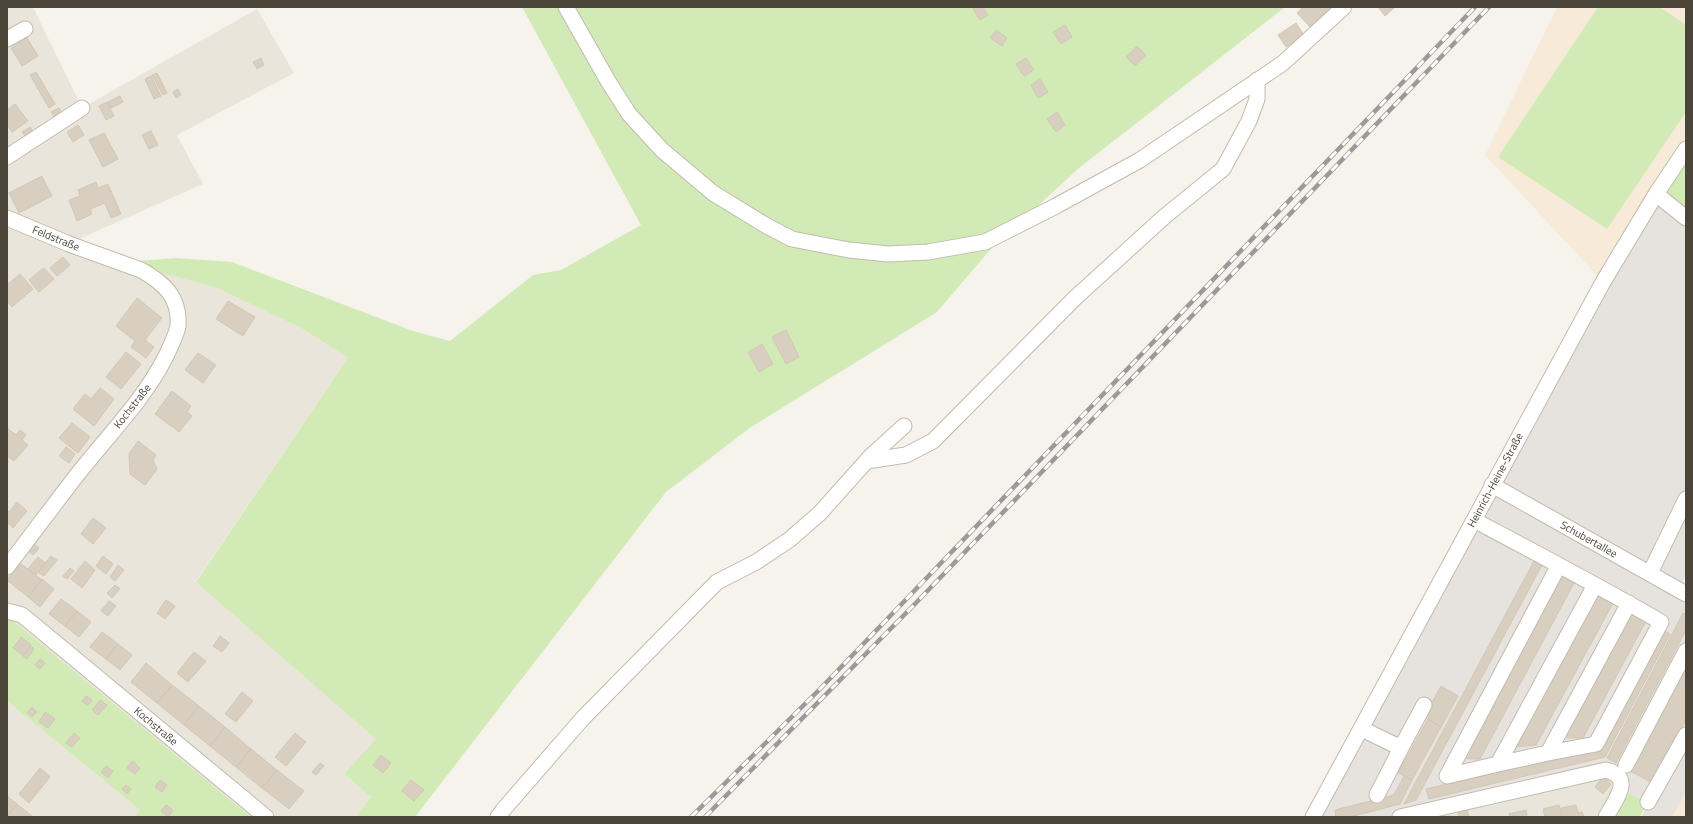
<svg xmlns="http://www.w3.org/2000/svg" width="1693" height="824" viewBox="0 0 1693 824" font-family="'Titillium Web',sans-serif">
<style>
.residential{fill:#eae5da}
.commercial{fill:#f7ead8}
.industrial{fill:#e6e2dd}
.green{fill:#d2eab5}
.building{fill:#d8cfc1;stroke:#d3c7b4}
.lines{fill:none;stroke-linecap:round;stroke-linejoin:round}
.minor-casing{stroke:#c2bbae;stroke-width:17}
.minor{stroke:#fff;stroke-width:15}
.rail-casing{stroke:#9a9a9a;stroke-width:4.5}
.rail{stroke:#fff;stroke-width:3;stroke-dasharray:9;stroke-linecap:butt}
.labels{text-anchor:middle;stroke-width:3.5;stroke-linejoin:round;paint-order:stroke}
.street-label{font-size:11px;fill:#4b4439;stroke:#fff}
</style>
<rect width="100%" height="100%" fill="#f6f3ec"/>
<path class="residential" d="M7,7H33L82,108L257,9L294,73L177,135L203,184L70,243L215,287L301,328L348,358L196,581L377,739L344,774L371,797L355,817H251L7,616Z
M7,701L141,811L135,817H7Z
M1606,770L1621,780L1606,817H1402Z"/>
<path class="commercial" d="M1557,7H1686V149L1603,282L1485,155Z
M1686,792V817H1672Z"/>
<path class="industrial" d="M1656,194L1686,218V576L1678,589L1686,594V792L1672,817H1641L1649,802L1622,790L1616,773L1399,817H1313Z"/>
<path class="green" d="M522,7H1285L1079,168L989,251L937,312L751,427L666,492L415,817H355L371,797L344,774L376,739L196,582L348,358L301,328L215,287L106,258L138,261L176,258L232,262L413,331L450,341L533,275L561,270L641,225Z
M1598,7H1660L1686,25V112L1607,229L1498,157Z
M1686,149V218L1656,194Z
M7,616L251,817H135L140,810L7,701Z
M1622,790L1648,802L1640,817H1606Z"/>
<path class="building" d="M975,7H983L988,15L980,20L973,9Z
M1303,7H1334L1311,28L1297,13Z
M1378,7H1395L1385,16Z
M1296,23L1304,35L1286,47L1278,35Z
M1065,25L1072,37L1061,44L1053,32Z
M996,30L1007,38L1002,46L990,38Z
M27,38L38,56L22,66L11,48Z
M1137,46L1146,55L1135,66L1126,57Z
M261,58L264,65L257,69L253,62Z
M1026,58L1034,70L1024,76L1016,64Z
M36,72L55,104L49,108L30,75Z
M157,73L167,93L163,95L152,75Z
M151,76L161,96L154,99L145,79Z
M1040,79L1048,92L1038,98L1031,85Z
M178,89L181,95L176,98L173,92Z
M120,96L123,102L111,108L108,102Z
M107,102L114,116L106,120L99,106Z
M15,104L28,121L12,132L7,125V110Z
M59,108L62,113L54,117L51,112Z
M1057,112L1065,125L1056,132L1047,119Z
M78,125L84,135L73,142L67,132Z
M30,127L33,132L25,136L22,132Z
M151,131L158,145L149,149L142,135Z
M104,133L118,159L103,167L89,140Z
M42,176L52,196L19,213L9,193Z
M96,182L98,188L108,184L121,214L111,218L105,203L90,209L92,214L77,221L69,200L80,196L78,190Z
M63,257L70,265L57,276L50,268Z
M44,268L54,279L39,292L29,280Z
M20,274L33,289L12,307L7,302V285Z
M137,298L162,318L145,340L154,347L146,358L131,347L135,341L116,326Z
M228,301L255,317L243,336L216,319Z
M786,330L799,357L786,364L772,337Z
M762,344L773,364L759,372L748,352Z
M126,352L141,364L121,389L106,377Z
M198,353L216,365L203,383L185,370Z
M100,388L114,399L94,426L73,409L85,394L91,399Z
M172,391L191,406L187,412L192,416L179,432L155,414Z
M72,423L90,437L78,453L59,438Z
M7,428L16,435L20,430L26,435L22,440L28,445L14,461L7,456Z
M138,441L156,455L153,460L157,469L145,485L130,474L129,454Z
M66,447L75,454L69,463L59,456Z
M17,502L27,511L13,528L7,522V510L9,512Z
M93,518L106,528L93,544L81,534Z
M31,542L39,548L33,555L26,549Z
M51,556L57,560L44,576L38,572Z
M103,556L113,564L106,574L96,566Z
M38,557L45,563L36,575L28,569Z
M85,561L95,570L82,588L71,579Z
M1534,561L1542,565L1416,800L1404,804Z
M20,563L42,580L28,597L7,580Z
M118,565L124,570L115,581L110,577Z
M70,568L74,571L67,579L63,576Z
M1558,574L1574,583L1480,759H1468L1461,755Z
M42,579L54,589L40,607L28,597Z
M115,585L120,589L112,598L107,593Z
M1596,594L1613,603L1536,745L1513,747Z
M61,599L77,611L65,626L49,614Z
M166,600L175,606L165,619L157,613Z
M109,601L116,606L108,616L101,611Z
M77,611L91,622L79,637L65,626Z
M1627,611L1646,621L1583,738H1569L1561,734Z
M1683,613L1686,615V630L1616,763L1607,758Z
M1661,629L1670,634L1605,757L1596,749Z
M102,632L118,644L106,659L90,647Z
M220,636L229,643L222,652L213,646Z
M21,637L31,645L23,655L13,648Z
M118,644L132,655L120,670L106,659Z
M31,646L34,649L27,659L23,656Z
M194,652L206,661L188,682L177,673Z
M40,659L45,663L40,669L35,665Z
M146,663L172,685L157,703L131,682Z
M1686,665V719L1653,783L1630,771Z
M172,685L199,706L184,725L157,703Z
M1441,686L1458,696L1441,727L1424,717Z
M242,692L253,701L236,722L225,714Z
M86,696L92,700L88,705L82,701Z
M100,700L107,705L98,715L92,710Z
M199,706L225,727L210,746L184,725Z
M32,707L37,712L32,717L27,713Z
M45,712L55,719L48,728L39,722Z
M1428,719L1441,727L1412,780L1398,773Z
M225,727L251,749L236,767L210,746Z
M74,733L80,738L72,747L66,743Z
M295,733L306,742L286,766L275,757Z
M251,749L277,770L262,788L236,767Z
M1596,749L1605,757L1429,799L1426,789Z
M381,755L391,763L383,773L373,765Z
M132,761L140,768L135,774L127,768Z
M320,763L324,766L316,775L312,772Z
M106,766L113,771L108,778L101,772Z
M40,768L50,777L29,803L19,794Z
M277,770L304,791L289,809L262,788Z
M1404,776L1412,780L1400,804L1350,817H1336L1335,810L1394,795Z
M1603,777L1611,784L1603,794L1595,787Z
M160,780L167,785L162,792L155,787Z
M411,780L424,790L414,801L402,791Z
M126,785L131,789L127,794L122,789Z
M7,796L17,804L7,816Z
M17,804L33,817H7Z
M166,805L173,810L168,817L161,811Z
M1559,805L1562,817H1545L1543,809Z
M1576,805L1578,813L1582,812L1584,817H1562L1561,808Z
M1467,810L1469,817H1459L1458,813Z
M1526,810L1527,817H1510L1509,814Z"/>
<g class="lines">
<g class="minor-casing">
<path id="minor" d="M566,7L608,81L629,114L662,150L713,193L767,226L792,239L849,250L888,254L928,252L985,242L1056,206L1140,160L1283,63L1344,7
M7,39L25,29
M7,157L82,108
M1656,194L1686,218
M7,218L69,244L141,270C164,283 180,297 178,326C177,332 174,338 172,343C152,392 109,434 77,475C53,506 30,537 7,567
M867,461L906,455L933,441L1075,298L1164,217L1223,169L1249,121L1257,99V80
M1492,485L1686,594
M1474,520C1536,553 1599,586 1661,622L1596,744L1548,753L1629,603
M1559,565L1447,776L1498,764L1595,585
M1650,573L1686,499
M7,611L22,615L266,817
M1362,729L1401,748L1377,795
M1401,748L1424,705
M1498,764L1548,753
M1626,765L1686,651
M1648,802L1686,735
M498,817L503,810L583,718L717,582L756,562L789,540L820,513L871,456L904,426
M1313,817L1603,282L1656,194L1686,149
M1400,817L1606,770C1635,778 1615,800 1606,817"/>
</g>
<use href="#minor" class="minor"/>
<g class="rail-casing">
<path id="rail" d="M691,817L820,689L1475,7
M705,817L912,607L1489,7"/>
</g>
<use href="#rail" class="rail"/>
</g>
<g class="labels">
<g class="street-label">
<text transform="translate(56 238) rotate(22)" y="4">Feldstraße</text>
<text transform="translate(132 406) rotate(-52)" y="4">Kochstraße</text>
<text transform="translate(1495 480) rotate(-62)" y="4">Heinrich-Heine-Straße</text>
<text transform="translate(1589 539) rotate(29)" y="4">Schubertallee</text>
<text transform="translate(156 726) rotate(40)" y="4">Kochstraße</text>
</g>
</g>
<rect width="1693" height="824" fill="none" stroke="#4b4439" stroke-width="16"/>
</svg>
